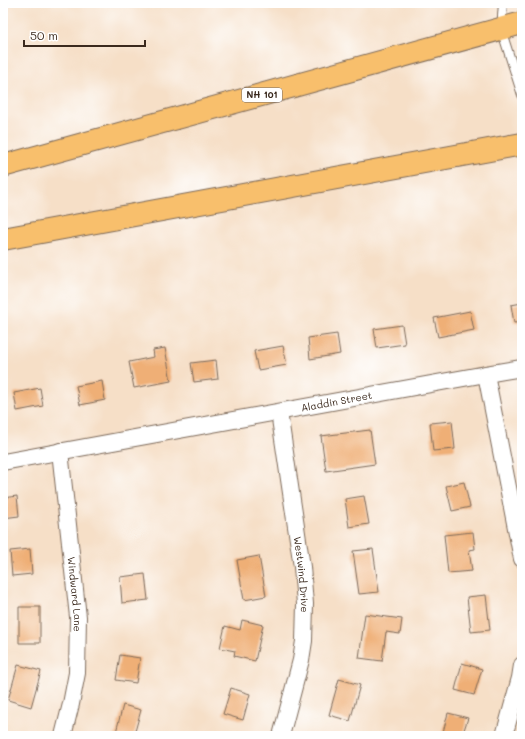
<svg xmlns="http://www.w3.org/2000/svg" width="525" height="739" viewBox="0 0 525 739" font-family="Mali,sans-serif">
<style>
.building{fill:#efaf76}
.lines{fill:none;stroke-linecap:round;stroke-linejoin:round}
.lane-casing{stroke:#7c6959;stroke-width:10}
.street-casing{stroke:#7c6959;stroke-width:18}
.highway-casing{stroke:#7c6959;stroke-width:24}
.lane{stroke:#fff;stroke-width:8}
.street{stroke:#fff;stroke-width:16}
.highway{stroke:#f8bf6c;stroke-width:22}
.labels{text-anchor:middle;stroke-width:3;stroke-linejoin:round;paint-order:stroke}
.shield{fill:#fff;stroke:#766a62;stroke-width:1}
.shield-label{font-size:9px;font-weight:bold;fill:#3b2a1e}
.street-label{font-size:10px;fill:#3b2a1e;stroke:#fff}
</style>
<rect width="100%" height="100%" fill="#fff"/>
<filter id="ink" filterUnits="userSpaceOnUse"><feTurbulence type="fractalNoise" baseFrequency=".025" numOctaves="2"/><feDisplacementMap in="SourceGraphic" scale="8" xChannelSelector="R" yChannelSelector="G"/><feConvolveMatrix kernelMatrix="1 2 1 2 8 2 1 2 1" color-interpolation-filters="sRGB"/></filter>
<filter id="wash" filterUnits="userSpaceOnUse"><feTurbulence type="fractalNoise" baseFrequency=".012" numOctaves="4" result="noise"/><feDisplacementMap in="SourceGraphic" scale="16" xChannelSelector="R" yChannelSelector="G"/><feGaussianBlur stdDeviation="0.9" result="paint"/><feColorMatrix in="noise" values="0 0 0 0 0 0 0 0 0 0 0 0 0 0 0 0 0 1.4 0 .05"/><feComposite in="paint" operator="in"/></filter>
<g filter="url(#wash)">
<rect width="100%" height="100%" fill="#f6dfc7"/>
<g id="blocks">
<path class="building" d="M522,303V322L514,323L511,305Z
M470,311L474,330L438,337L434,318Z
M402,325L405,344L377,348L374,329Z
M337,334L340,354L310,359L308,338Z
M283,346L287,365L258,370L254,351Z
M165,348L171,381L134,388L129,362L154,357L153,350Z
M216,360L218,379L194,382L191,363Z
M102,381L105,400L80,405L76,386Z
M40,388L43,406L17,411L14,393Z
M452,421L455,449L433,451L430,423Z
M370,430L375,464L326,471L321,436Z
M464,482L470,507L452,511L446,486Z
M17,496L19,516L3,518V498Z
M364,496L369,524L349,527L345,499Z
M473,532L475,549L469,550L472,571L448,573L444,535Z
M30,549L32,574L12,576L10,551Z
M373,549L379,592L359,594L353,551Z
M259,556L266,596L244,600L237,560Z
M145,574L148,600L122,603L120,577Z
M486,595L490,630L471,632L467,597Z
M19,607H40V643H19Z
M365,614L402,619L400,634L386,632L382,661L359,658Z
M242,620L263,625L255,661L234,656L235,651L220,648L225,626L240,630Z
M120,655L140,658L136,683L116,680Z
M462,663L482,669L474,695L455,690Z
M18,665L41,671L31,707L8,700Z
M339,679L360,685L350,721L329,715Z
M231,688L250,694L243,720L223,714Z
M123,705L141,710L134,735L138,736H115Z
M448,713L468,718L462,736H442Z"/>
</g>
</g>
<g filter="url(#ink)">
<use href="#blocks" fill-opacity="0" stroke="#7c6959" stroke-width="1"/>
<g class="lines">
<g class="lane-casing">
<path id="lane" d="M503,3L501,29L522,95"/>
</g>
<g class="street-casing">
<g id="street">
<path d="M486,374L522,368"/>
<path id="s1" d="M279,412L302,567L305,604L304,641L301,660L281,736"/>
<path id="s2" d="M60,451L78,617L77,673L71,704L63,736"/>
<path id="s3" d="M3,462L486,374L522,559"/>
<path d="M504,736L520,678L522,665"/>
</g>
</g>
<g class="highway-casing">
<path id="highway" d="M3,166L522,23
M3,239L522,144"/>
</g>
<use href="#lane" class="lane"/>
<use href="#street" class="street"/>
<use href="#highway" class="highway"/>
</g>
</g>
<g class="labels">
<rect class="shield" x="242" y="88" width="40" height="14" rx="3"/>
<g class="shield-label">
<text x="262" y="98">NH 101</text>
</g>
<g class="street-label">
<text dy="4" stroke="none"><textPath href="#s3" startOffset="339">Aladdin Street</textPath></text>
<text dy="4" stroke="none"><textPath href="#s1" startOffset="164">Westwind Drive</textPath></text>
<text dy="4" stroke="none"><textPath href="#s2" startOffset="144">Windward Lane</textPath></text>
</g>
</g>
<rect width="525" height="739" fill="none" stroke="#fff" stroke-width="16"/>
<path d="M24 40v6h121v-6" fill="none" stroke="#3b2a1e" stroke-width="2"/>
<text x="30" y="40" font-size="12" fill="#3b2a1e" stroke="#ffffff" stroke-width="3" paint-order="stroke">50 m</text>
</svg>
